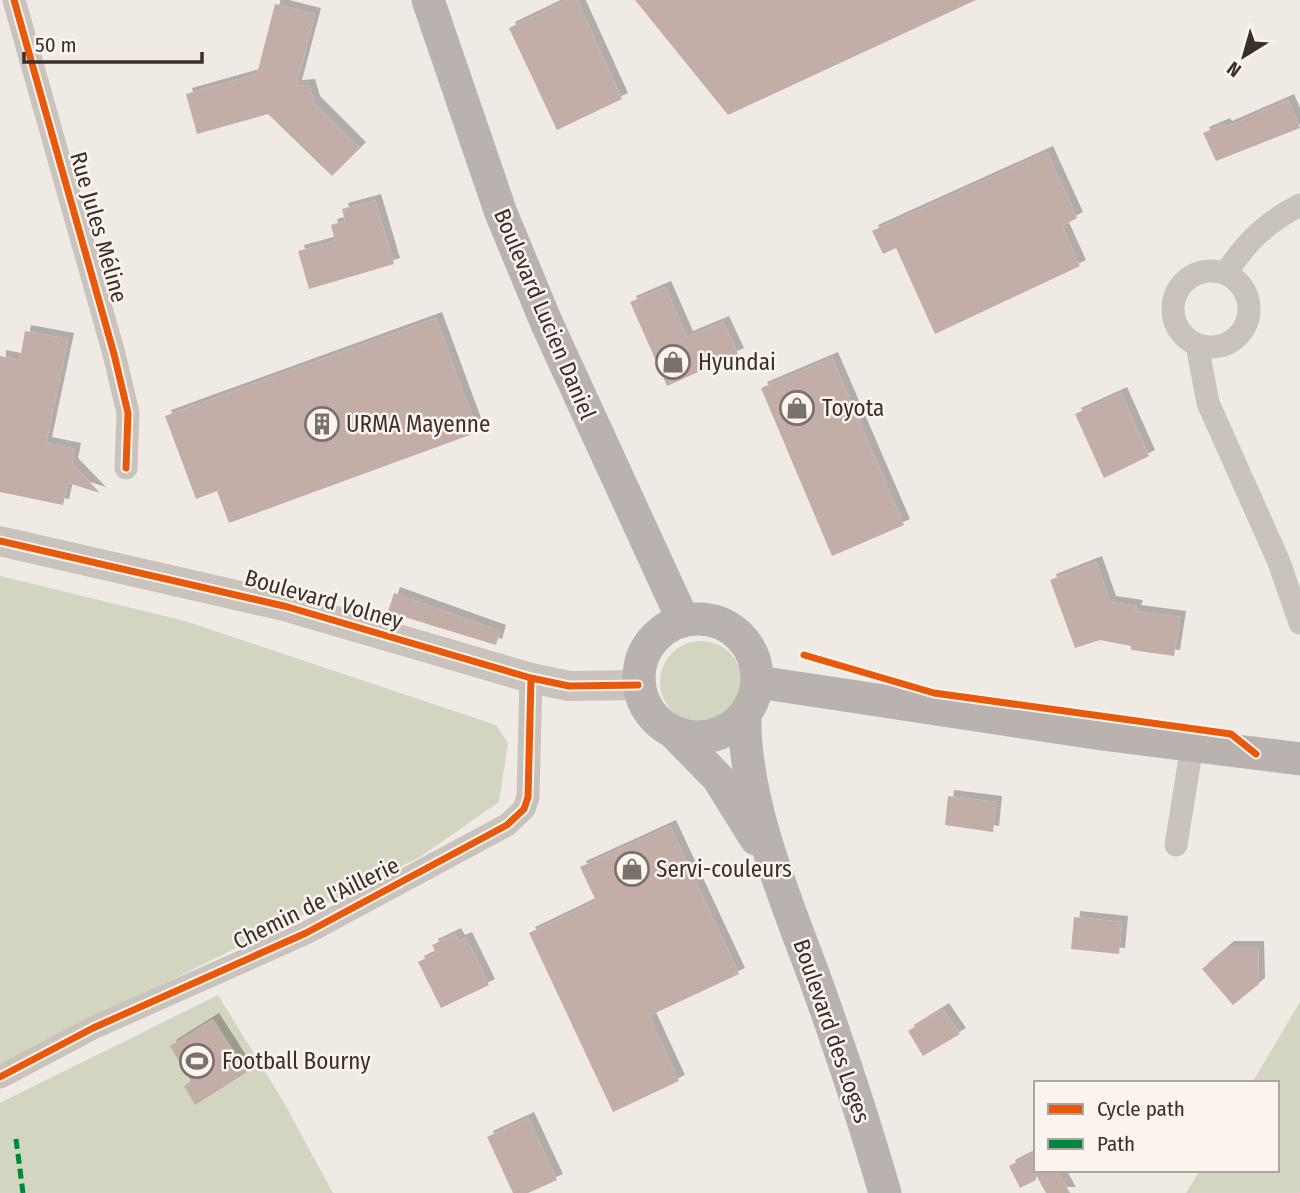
<svg xmlns="http://www.w3.org/2000/svg" width="1300" height="1193" viewBox="0 0 1300 1193" font-family="'Fira Sans Condensed',sans-serif">
<style>
.green{fill:#d2d5bf}
.building{fill:#c3aea7;filter:url(#shadow)}
.lines{fill:none;stroke-linecap:round;stroke-linejoin:round}
.minor{stroke:#c9c2bd;stroke-width:23}
.tertiary{stroke:#c9c2bd;stroke-width:30}
.secondary{stroke:#b9b2ae;stroke-width:33}
.quiet{stroke:#00873e;stroke-width:5;stroke-dasharray:10 5;stroke-linecap:butt}
.cycleway-casing{stroke:#fbf4ee;stroke-width:11}
.cycleway{stroke:#e8590c;stroke-width:7}
.labels{text-anchor:middle;stroke-width:5;stroke-linejoin:round;paint-order:stroke}
.street-label{font-size:23px;fill:#3a2f2b;stroke:#fbf4ee}
.poi-label{font-size:23px;fill:#3a2f2b;stroke:#fbf4ee;text-anchor:start}
</style>
<defs>
<filter id="shadow"><feDropShadow dx="6" dy="-6" stdDeviation="0" flood-color="#0004"/></filter>
</defs>
<rect width="100%" height="100%" fill="#f0eae5"/>
<path class="green" d="M0,576L185,621L496,725L508,743L499,802L420,857L0,1065Z
M660 682a41 41 0 1 1 82 0a41 41 0 1 1-82 0Z
M218,995L283,1101L333,1193H0V1103Z
M1300,1002V1193H1186L1200,1170H1277V1083H1252Z"/>
<path class="building" d="M567,0H577L622,99L557,130L509,28Z
M635,0H976L728,115Z
M275,4L315,14L296,86L309,85L314,102L360,148L332,176L268,114L197,134L186,94L257,74Z
M1288,100L1300,128L1216,161L1203,133L1224,124L1226,127Z
M1047,152L1077,218L1062,226L1080,266L935,334L896,248L883,254L872,231Z
M375,200L394,264L309,289L298,251L335,241L331,225L345,221L342,209Z
M665,287L687,337L723,322L738,354L667,386L630,302Z
M436,318L478,432L229,523L217,491L196,499L165,416Z
M25,331L68,339L46,443L75,449L72,464L100,493L68,483L63,505L0,492V356L20,360Z
M832,358L904,525L832,556L761,388Z
M1121,393L1149,456L1104,478L1075,414Z
M1096,562L1110,602L1137,606L1135,611L1180,617L1174,656L1131,650V646L1100,640L1075,648L1050,580Z
M394,593L500,631L496,645L388,612Z
M948,796L996,802L993,832L945,825Z
M670,826L739,974L649,1016L679,1081L613,1112L529,933L596,901L580,867Z
M1074,917L1122,922L1119,954L1071,949Z
M455,934L459,941L466,938L489,985L441,1008L418,962L436,953L432,945Z
M1228,947H1258L1259,984L1233,1005L1202,969Z
M943,1009L960,1034L923,1056L908,1031Z
M213,1019L247,1072L195,1105L184,1086L191,1081L170,1046Z
M528,1118L557,1180L528,1193H513L487,1137Z
M1036,1152V1170H1057L1070,1193H1046L1036,1175V1180L1020,1188L1009,1166Z"/>
<g class="lines">
<path class="minor" d="M14,0L114,354L128,413L126,468
M1173 309a38 38 0 1 1 76 0a38 38 0 1 1-76 0Z
M1226,273C1246,242 1267,222 1300,205
M1197,345L1208,403L1279,562L1300,623
M1176,845L1192,746
M0,1077L93,1028L306,933L507,825L524,809L528,797L531,678"/>
<path class="tertiary" d="M0,541L288,607L531,678L569,686L638,685"/>
<path class="secondary" d="M428,0L501,213L547,324L683,620
M639 678a59 59 0 1 1 118 0a59 59 0 1 1-118 0Z
M758,682L1102,734L1300,759
M745,715C743,799 785,898 814,976C840,1048 864,1120 885,1193
M674,733L718,778L756,839"/>
<path class="quiet" d="M16,1139L23,1193"/>
<g class="cycleway-casing">
<path id="cycleway" d="M14,0L114,354L128,413L126,468
M0,541L288,607L531,678L569,686L638,685
M804,655L934,693L1231,734L1256,754
M0,1077L93,1028L306,933L507,825L524,809L528,797L531,678"/>
</g>
<use href="#cycleway" class="cycleway"/>
</g>
<defs>
<g id="shop-ring" transform="scale(1.75)"><circle r="9.5" fill="#fbf4ee" stroke="#7a706c" stroke-width="1.5"/><path d="M-5-2.5h2.3a2.7 3.5 0 0 1 5.4 0H5L5.5 6h-11ZM-1.5-2.5h3a1.5 2.3 0 0 0-3 0Z" fill="#7a706c"/></g>
<g id="building-ring" transform="scale(1.75)"><circle r="9.5" fill="#fbf4ee" stroke="#7a706c" stroke-width="1.5"/><path d="M-4-6H4V6H1V3H-1V6H-4ZM-2.5-4.3h1.7v1.8h-1.7ZM.8-4.3h1.7v1.8H.8ZM-2.5-1h1.7V.8h-1.7ZM.8-1h1.7V.8H.8Z" fill="#7a706c"/></g>
<g id="stadium-ring" transform="scale(1.75)"><circle r="9.5" fill="#fbf4ee" stroke="#7a706c" stroke-width="1.5"/><path d="M0-5a6.5 5 0 1 0 0 10a6.5 5 0 1 0 0-10ZM-3.5-1.8h7v3.6h-7Z" fill="#7a706c"/></g>
</defs>
<g fill-rule="evenodd">
<use href="#shop-ring" x="673" y="362"/>
<use href="#shop-ring" x="797" y="408"/>
<use href="#building-ring" x="322" y="424"/>
<use href="#shop-ring" x="632" y="869"/>
<use href="#stadium-ring" x="197" y="1061"/>
</g>
<g class="labels">
<g class="street-label">
<text transform="translate(99 227) rotate(74)" y="8">Rue Jules Méline</text>
<text transform="translate(545 314) rotate(67)" y="8">Boulevard Lucien Daniel</text>
<text transform="translate(324 599) rotate(16)" y="8">Boulevard Volney</text>
<text transform="translate(316 903) rotate(-26)" y="8">Chemin de l'Aillerie</text>
<text transform="translate(832 1031) rotate(71)" y="8">Boulevard des Loges</text>
</g>
<g class="poi-label">
<text x="698" y="370">Hyundai</text>
<text x="822" y="416">Toyota</text>
<text x="346" y="432">URMA Mayenne</text>
<text x="656" y="877">Servi-couleurs</text>
<text x="222" y="1069">Football Bourny</text>
</g>
</g>
<rect x="1034" y="1081" width="245" height="91" fill="#fbf4ee" stroke="#aea5a0" stroke-width="2"/>
<rect x="1048" y="1104" width="35" height="10" fill="#e8590c" stroke="#aea5a0" stroke-width="2"/>
<text x="1097" y="1116" font-size="21" fill="#3a2f2b">Cycle path</text>
<rect x="1048" y="1139" width="35" height="10" fill="#00873e" stroke="#aea5a0" stroke-width="2"/>
<text x="1097" y="1151" font-size="21" fill="#3a2f2b">Path</text>
<g transform="translate(1244 56) rotate(217)" stroke="#fbf4ee" stroke-width="5" paint-order="stroke">
<path d="M0-5L12 26L0 18L-12 26Z" fill="#3a2f2b"/>
<text y="-10" font-size="19" font-weight="bold" text-anchor="middle" fill="#3a2f2b">N</text>
</g>
<path d="M24 52v10h178v-10" fill="none" stroke="#3a2f2b" stroke-width="3.5"/>
<text x="35" y="52" font-size="21" fill="#3a2f2b" stroke="#fbf4ee" stroke-width="5" paint-order="stroke">50 m</text>
</svg>
